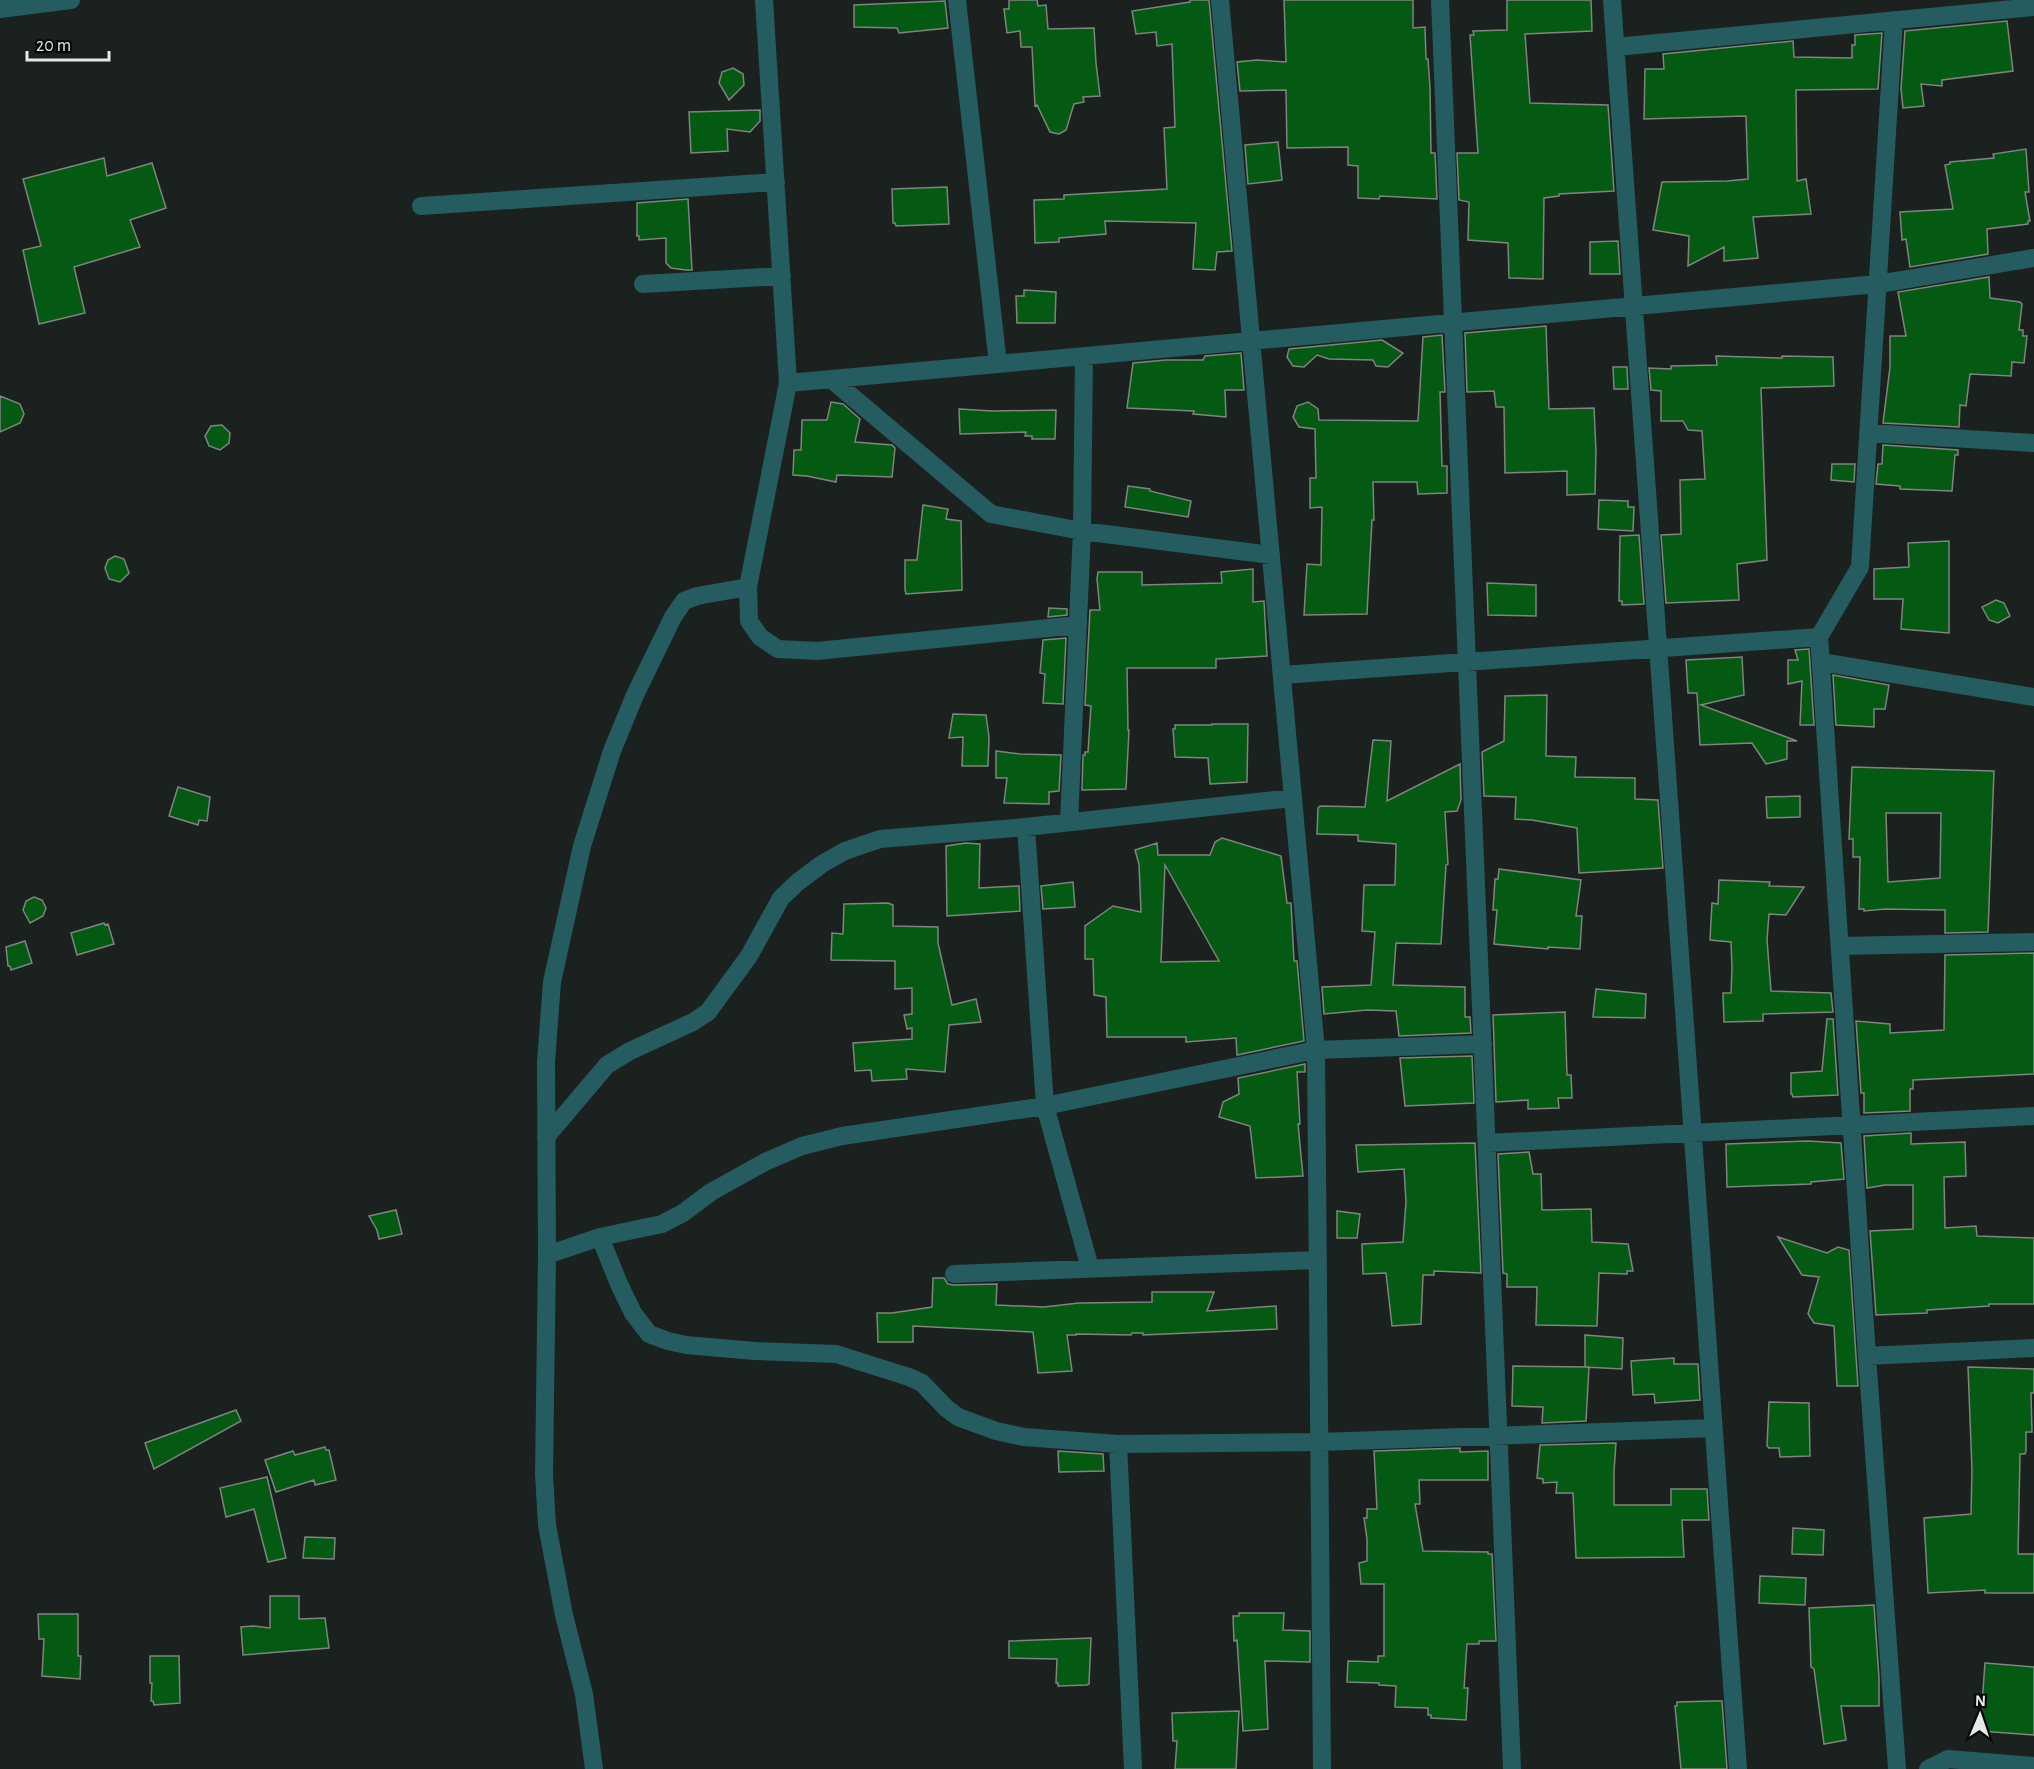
<svg xmlns="http://www.w3.org/2000/svg" width="2034" height="1769" viewBox="0 0 2034 1769" font-family="'Alegreya Sans',sans-serif">
<style>
.building{fill:#045a13;stroke:#7f847e;stroke-width:1.5;fill-rule:evenodd}
.lines{fill:none;stroke-linecap:round;stroke-linejoin:round}
.street{stroke:#255c60;stroke-width:18}
</style>
<rect width="100%" height="100%" fill="#1b211f"/>
<path class="building" d="M1009,0H1037L1038,6L1046,5L1048,29L1094,28L1096,63L1100,96L1083,97L1084,102L1074,104L1066,130L1059,134L1050,132L1037,105L1035,106L1032,47H1021L1020,31L1007,33L1004,9H1009Z
M1190,0H1209L1232,251L1217,252L1215,270L1193,269L1196,223L1105,221L1106,234L1059,238V242L1035,243L1034,200L1064,199V195L1167,189L1164,128L1175,127L1172,44L1157,46L1156,32L1136,34L1132,11L1190,2Z
M1284,0H1413V28L1425,27L1426,59H1428L1430,88L1431,153H1435L1437,199L1380,196L1379,199L1358,198V166L1348,165V147L1287,148L1286,90L1240,91L1237,62L1257,60L1286,62Z
M1507,0H1591L1592,31L1525,34L1530,103L1608,105L1614,191L1559,194V196L1544,198L1543,279L1509,278L1508,243L1468,240L1469,202L1459,200L1457,153H1478L1470,35H1474L1473,31L1507,30Z
M945,1L948,28L899,33L897,28L854,27V5Z
M2007,21L2013,71L1942,80V86L1921,84L1924,106L1903,108L1901,89L1905,31Z
M1882,33L1878,89L1796,90L1797,181L1806,179L1811,214L1753,217L1758,258L1724,261V247L1688,266L1689,236L1653,230L1662,182L1727,181L1748,179L1746,116L1644,119L1645,69H1664L1663,54L1793,41L1794,57L1852,58V45H1855V35Z
M733,68L743,74L744,85L729,100L719,83L722,72Z
M760,110V121L750,132L727,129L728,151L691,153L689,112Z
M1278,142L1282,180L1248,184L1245,145Z
M2026,149L2029,192H2025L2030,221H2028V224L1987,229L1988,254L1910,267L1906,239L1902,240L1900,212L1953,209L1945,165L1950,164V162L1994,158L1993,154Z
M104,158L107,176L152,163L166,208L130,220L140,247L74,267L85,313L39,324L23,250L41,246L23,179Z
M947,187L949,224L896,226L895,223H893L892,189Z
M688,199L692,270H686L671,268L666,263V238L639,240V236H637V203Z
M1618,241L1620,274H1590V242Z
M1989,277L1990,298L2020,302L2022,304L2019,330H2023V336H2027L2024,363L2012,362L2011,376L1970,374L1966,406L1960,405L1959,427L1883,423L1890,367V336H1906L1898,292Z
M1024,290L1056,292L1055,323H1017L1016,296H1024Z
M1546,326L1549,409L1594,408L1596,451L1595,494L1567,495V471L1505,473L1504,407H1496L1494,391L1467,392L1465,333Z
M1442,335L1445,392H1440L1442,466H1447V493L1418,494L1417,482H1373L1374,520H1372L1367,614L1304,615L1307,564L1321,565L1322,507L1310,508V478H1316L1315,429L1299,427L1293,417L1297,406L1308,402L1318,409L1319,420L1418,421L1423,337Z
M1382,340L1403,353L1388,367L1376,366L1373,360L1329,359L1317,355L1304,367L1293,366L1287,357L1289,349Z
M1241,353L1244,390H1225L1226,417L1193,414L1194,411L1127,408L1133,363L1166,360H1203L1205,356Z
M1716,356L1782,358V356L1833,357L1834,386L1761,388L1767,560L1737,564L1739,600L1666,603L1661,535L1681,534L1680,480L1705,479L1702,431L1688,430L1683,421H1661V391L1651,390L1649,368L1671,369V366L1717,365Z
M1613,367H1627L1628,389H1614Z
M0,396L20,404L24,414L20,423L0,432Z
M831,402L843,404L860,419L855,442L892,445L895,448L892,477L837,475L836,482L807,476L793,475L794,450H801L802,420H827Z
M959,409L993,411L1056,410L1055,439H1032V436H1025L1026,432L960,434Z
M222,425L230,433L229,443L220,450L209,446L205,436L211,426Z
M1883,445L1958,450V455H1955L1952,491L1900,489V486L1876,484L1878,464H1882Z
M1832,464H1855L1854,482L1831,480Z
M1128,486L1150,489V491L1191,501L1188,517L1125,507Z
M1599,500L1628,501V507H1634L1633,531L1598,529Z
M923,505L948,509L946,519L961,521L962,590L906,594L905,590V560H917Z
M1639,535L1644,604L1622,605V601H1619L1620,536Z
M1949,541V633L1901,629L1903,599H1874V569L1909,567L1908,543Z
M115,556L124,559L129,573L120,582L109,579L105,568L108,560Z
M1253,569V602L1264,601L1267,656L1216,659V668H1127L1128,730H1129L1126,789L1082,790L1083,755H1085V752H1088L1091,706L1085,705L1090,610H1100L1097,579L1098,572H1142V585L1222,583L1221,572Z
M1487,583L1536,585V616L1488,615Z
M1996,600L2004,603L2010,616L1998,623L1989,620L1982,607Z
M1049,608L1067,609V615L1048,617Z
M1066,638L1063,704L1043,703L1045,674L1040,673L1043,640Z
M1809,649L1814,725H1800L1802,681L1788,684V660H1798L1795,650Z
M1742,657L1744,695L1701,705L1797,741H1787V759L1766,764L1752,743L1700,745L1697,693H1688L1686,660Z
M1833,675L1889,685L1885,709H1874V727L1836,725Z
M1547,695L1546,756L1576,757L1575,777L1635,778V799L1658,800L1663,868L1579,873L1577,828L1532,820L1515,819L1516,797L1484,796L1482,752L1504,741L1505,696Z
M953,714L986,715L989,737L988,766H962L963,737L949,738Z
M1212,724H1248L1247,782L1210,784L1208,758L1175,757L1173,729H1175V725H1212Z
M1373,740L1391,741L1387,801L1460,764L1461,800L1457,811L1445,812L1448,864L1446,865L1441,944L1396,943L1393,985L1465,987V1017H1470L1471,1033L1399,1036L1396,1011L1367,1010L1324,1014L1322,987L1371,985L1375,932L1362,931L1364,885H1395L1396,844L1358,841V835L1317,834L1318,808L1320,806L1365,807Z
M996,751L1020,754L1061,755L1059,791L1049,792V804L1004,803L1007,778H996Z
M1852,767L1994,771L1988,932L1945,933V910L1885,909L1864,911V909H1859L1860,857H1853V839H1849ZM1886,813H1941L1940,878L1888,882Z
M178,787L210,797L207,821L199,820L198,825L169,816Z
M1800,796V817L1767,818L1766,797Z
M1222,838L1281,856L1287,903H1291L1294,961H1297L1304,1041L1237,1055L1236,1038L1186,1042V1037H1107L1106,997L1094,995L1093,959H1085V926L1113,906L1141,912L1139,864L1135,850L1157,843L1158,855H1210L1215,842ZM1165,865L1219,961L1161,962Z
M966,843L980,844L979,888L1019,886L1020,911L947,916L946,846Z
M1499,869L1581,880L1576,916H1582L1580,949L1548,947V949L1494,944L1497,910H1493L1495,879H1498Z
M1719,880L1770,882L1769,886L1804,887L1786,915L1769,914L1767,940L1771,991L1831,993L1833,1012L1763,1014V1021L1724,1022L1723,993H1731L1732,968L1731,942L1710,940L1712,903L1718,904Z
M1073,882L1075,907L1043,909L1041,886Z
M34,897L42,900L46,908L43,916L30,923L23,910L26,901Z
M888,903L893,905V926L938,927V943L952,1005L976,999L981,1022L949,1025L945,1072L906,1069L907,1079L872,1081L871,1070L855,1071L853,1043L912,1039V1028L907,1029L904,1015L912,1014V988L895,989V961L831,960L832,933L843,934L844,904Z
M104,923L105,925L108,924L114,944L77,955L71,933Z
M25,941L32,963L11,970L10,966H8L6,947Z
M2034,953V1074L1913,1080V1089H1910V1111L1864,1113V1093H1861L1856,1021L1890,1024V1033L1944,1030L1945,955Z
M1596,989L1646,994L1645,1018L1593,1017Z
M1565,1012L1567,1075H1571L1572,1098H1558L1559,1108L1528,1109V1100L1496,1102L1493,1015Z
M1827,1019H1833L1838,1095L1793,1097L1792,1094H1791V1073L1822,1071Z
M1472,1056L1474,1103L1405,1106L1400,1058Z
M1305,1064V1072H1297L1300,1124H1298L1303,1176L1256,1178L1250,1126L1219,1117L1223,1102L1239,1094L1238,1078Z
M1911,1133V1144L1965,1142L1966,1176L1944,1177L1945,1228L1976,1226L1977,1236L2034,1238V1304H1989V1306L1927,1310V1313L1876,1315L1870,1231L1913,1229V1185H1885L1867,1188L1864,1136Z
M1808,1141L1841,1143L1844,1179L1811,1182V1184L1727,1187L1726,1144Z
M1475,1143L1481,1273L1434,1271V1275H1423L1421,1324L1392,1326L1386,1273L1363,1274L1362,1244L1403,1242L1406,1202L1404,1169L1358,1172L1356,1145Z
M1529,1152L1533,1174H1541L1542,1210L1591,1209L1592,1242L1628,1244L1633,1271H1627V1274L1599,1273L1597,1326L1536,1325L1537,1287H1507V1274L1503,1273L1498,1154Z
M396,1210L402,1234L379,1239L377,1230L369,1216Z
M1337,1211L1360,1214L1357,1238H1337Z
M1778,1237L1827,1253L1838,1247L1849,1250L1858,1386H1837L1834,1326L1814,1323L1808,1314L1819,1277L1802,1275Z
M933,1278H944L948,1284L954,1285L997,1284L996,1305L1044,1307L1079,1303L1152,1302V1292H1214L1207,1311L1276,1306L1277,1329L1143,1335V1333H1132L1131,1335L1076,1334V1335H1067L1072,1371L1038,1373L1033,1332L913,1326V1342H878L877,1313H892L932,1307Z
M1585,1335L1623,1338L1622,1369L1585,1367Z
M1674,1358V1364H1698L1700,1400L1655,1403L1654,1394L1633,1395L1631,1361Z
M1513,1366L1589,1367L1586,1421L1542,1423L1543,1407L1512,1406Z
M1968,1367L2034,1369V1393H2031L2032,1432H2026V1451L2025,1454H2020L2018,1554H2034V1593H1985V1590L1928,1593L1924,1518L1971,1514L1972,1470Z
M1769,1402L1809,1403L1810,1456L1780,1457L1779,1448H1769L1767,1446Z
M236,1410L241,1421L154,1469L145,1443Z
M1616,1443L1614,1471V1505H1671V1489H1707L1709,1520H1682L1684,1557L1576,1558L1573,1493H1556L1557,1482L1543,1483V1479L1537,1478L1540,1445Z
M325,1447L326,1450H329L336,1480L315,1485L314,1480L276,1492L265,1460L293,1451L295,1455Z
M1460,1448V1452L1488,1451V1480H1419L1420,1504H1415L1423,1551L1488,1552V1554H1492L1496,1641H1479V1644H1467L1464,1688H1468L1466,1720L1431,1718V1715H1428V1708L1395,1707L1396,1686L1379,1685V1683L1347,1682L1348,1661L1378,1662V1656H1384V1584H1361L1359,1563L1367,1561V1539L1364,1518H1367V1509H1377L1374,1451Z
M1058,1451L1103,1454L1104,1471L1059,1472Z
M267,1477L286,1558L268,1562L254,1509L226,1517L220,1488Z
M1793,1528L1824,1530L1823,1555L1792,1554Z
M305,1537L335,1538L334,1559L303,1558Z
M1760,1576L1806,1578L1805,1605L1759,1603Z
M270,1596H299V1619L325,1618L329,1648L243,1655L241,1627L253,1626L270,1628Z
M1874,1605L1879,1678V1706H1841L1846,1740L1824,1744L1814,1669L1811,1667L1809,1608Z
M1239,1613H1284L1283,1630L1310,1631V1662L1265,1661L1268,1729L1243,1731L1237,1640L1234,1641L1233,1616H1239Z
M38,1614H78V1656H81L80,1679L42,1676L44,1639H39Z
M1091,1638L1089,1684L1087,1685L1058,1686V1683H1056L1057,1659L1009,1658V1641Z
M150,1656H179L180,1703L154,1705L153,1701H151L152,1683H150Z
M1985,1663L2034,1667V1735L1980,1731Z
M1714,1701H1722L1727,1769H1681L1675,1706H1677V1702Z
M1239,1711L1236,1769H1175L1177,1741H1173L1172,1713Z"/>
<g class="lines">
<path class="street" d="M764,0L788,383L748,587L749,621L760,637L778,649L817,651L1078,625
M957,0L998,364
M1220,0L1316,1050L1322,1769
M1440,0L1512,1769
M1612,0L1738,1769
M0,9L71,0
M1894,20L1860,567L1819,637L1867,1356L1897,1769
M1616,47L2034,7
M421,206L776,182
M643,284L782,276
M831,379L991,514L1082,531L1271,555
M788,383L1878,284L2034,258
M1868,433L2034,443
M1821,662L2034,697
M1282,675L1819,637
M1069,822L1082,531L1084,356
M1026,827L1045,1106L1090,1268
M1840,946L2034,942
M546,1137L607,1065L630,1051L693,1022L708,1012L749,956L781,898L798,882L822,864L845,851L880,839L1026,827L1293,798
M1487,1143L2034,1116
M600,1237L619,1284L633,1313L649,1334L668,1341L686,1345L755,1351L836,1354L909,1377L922,1383L946,1408L958,1417L996,1431L1024,1437L1118,1444L1320,1442L1714,1428
M547,1255L600,1237L662,1224L683,1213L711,1192L765,1162L802,1146L842,1136L1045,1106L1316,1050L1483,1044
M954,1274L1318,1260
M1867,1356L2034,1348
M1118,1444L1133,1769
M594,1769L584,1694L564,1615L547,1525L544,1474L547,1255L546,1062L552,982L582,846L612,751L635,695L673,617L684,601L697,596L748,587
M1928,1769L1948,1759L2034,1766"/>
</g>
<g transform="translate(1980 1715) rotate(2)" stroke="#070a09" stroke-width="4.5" paint-order="stroke">
<path d="M0-4.5L10 22L0 15L-10 22Z" fill="#e5e9e8"/>
<text y="-9" font-size="16" font-weight="bold" text-anchor="middle" fill="#e5e9e8">N</text>
</g>
<path d="M27 51v9h82v-9" fill="none" stroke="#e5e9e8" stroke-width="3"/>
<text x="36" y="51" font-size="18" fill="#e5e9e8" stroke="#070a09" stroke-width="4.5" paint-order="stroke">20 m</text>
</svg>
